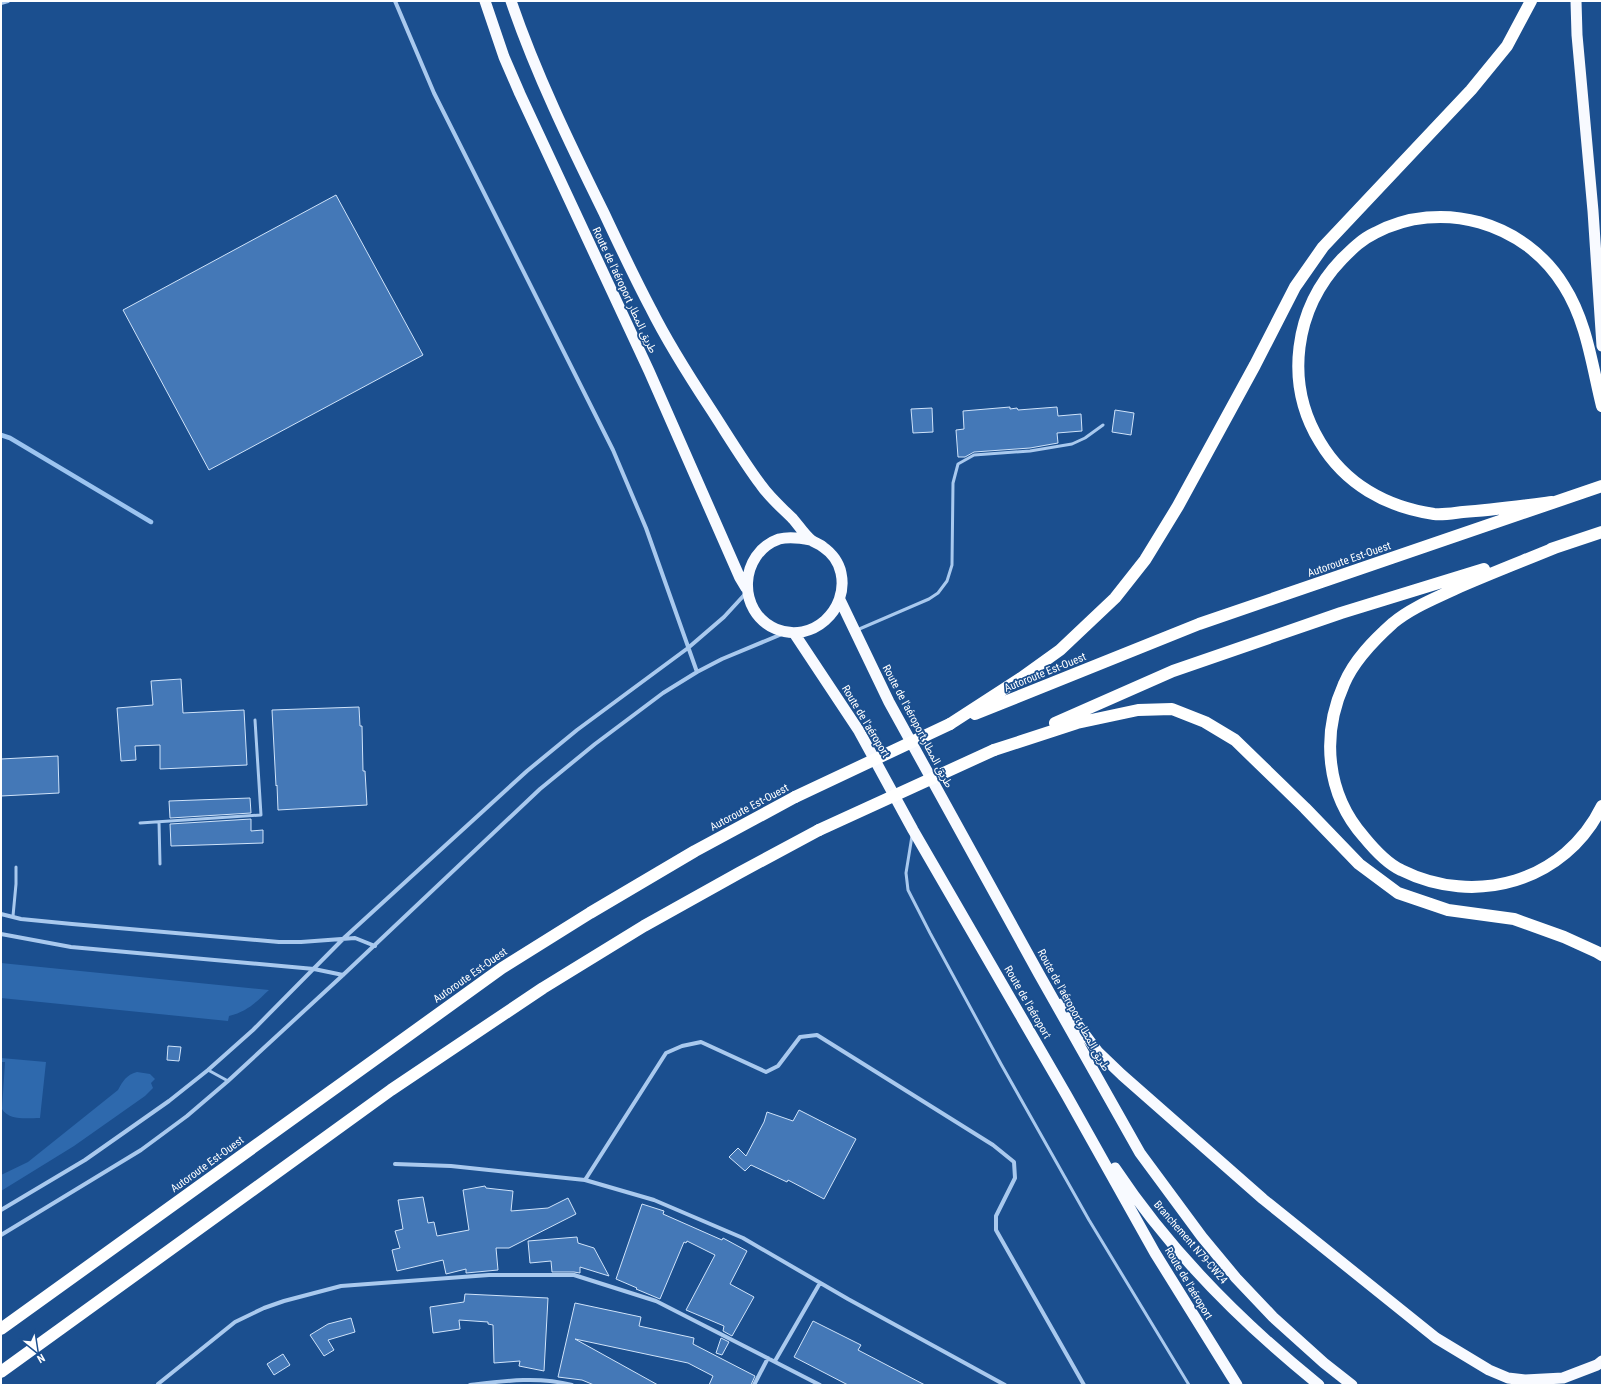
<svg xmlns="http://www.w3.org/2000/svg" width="1603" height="1386" viewBox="0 0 1603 1386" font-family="'Roboto Condensed','Noto Sans Arabic',sans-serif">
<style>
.green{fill:#2e69ad}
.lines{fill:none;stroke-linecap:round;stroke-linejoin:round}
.stream{stroke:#9cc4f0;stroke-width:4.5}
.building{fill:#4478b7;stroke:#cfe3fa}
.service{stroke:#a9c9ee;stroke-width:3}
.minor{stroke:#a9c9ee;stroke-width:4}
.trunk{stroke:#f8faff;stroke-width:11}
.motorway{stroke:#fff;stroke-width:12}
.motorway-bridge{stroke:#fff;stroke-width:12}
.labels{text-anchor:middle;stroke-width:3.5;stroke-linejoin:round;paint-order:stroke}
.street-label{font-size:11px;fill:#fff;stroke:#1b4f8f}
</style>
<rect width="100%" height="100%" fill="#1b4f8f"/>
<path class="green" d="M1,963L269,990C255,1003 248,1011 229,1016L228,1021L1,998Z
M1,1058L46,1062L40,1118C28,1118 9,1121 2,1109L5,1062H1Z
M137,1072L150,1074L155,1079L151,1083L153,1088L145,1096L74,1146L1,1191V1175L28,1162L118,1090C123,1081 126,1075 137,1072Z"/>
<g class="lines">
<path class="stream" d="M1,435L10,438L151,522"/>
</g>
<path class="building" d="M336,195L423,355L209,470L123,310Z
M1010,407V409L1017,408L1018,410L1057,407L1058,416L1081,414L1082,431L1057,433L1058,443L1030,448L974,452L965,457H958L956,430L964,429L963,411Z
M932,408L933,432L913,433L911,409Z
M1115,410L1134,413L1131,435L1112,432Z
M181,679L183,713L244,710L247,765L160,769V745L135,746L136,760L121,761L117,708L153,705L151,681Z
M359,707L360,726H362L363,771H365L367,805L278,810L277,785L276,786L272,710Z
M58,756L59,793L1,796V759Z
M250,798L251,813L170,818L169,801Z
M251,819V831L263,830V843L171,846L170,824Z
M168,1046L181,1047L179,1061L167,1060Z
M799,1110L856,1139L824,1199L788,1180L787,1182L751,1165L745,1171L729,1157L738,1148L746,1156L764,1122L767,1112L793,1121Z
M485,1186L486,1188L513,1191L511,1211L548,1208L568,1198L576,1214L509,1248H496L498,1270L466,1273V1269L446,1274L443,1260L397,1271L392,1250L400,1248L395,1231L403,1229L398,1200L423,1197L428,1223L434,1222L437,1236L469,1230L463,1190Z
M642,1204L664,1211L663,1214L722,1240L723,1238L747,1251L730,1284L754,1297L732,1336L723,1331L724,1326L686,1310L715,1255L687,1241L686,1243L684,1242L660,1299L636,1289L637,1288L616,1279Z
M577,1237L578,1243L594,1248L609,1276L580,1267V1273L574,1272H552L551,1261L530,1263L528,1241Z
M465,1294L548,1298L544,1371L519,1366L520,1361L494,1363L493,1325L488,1324V1322L459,1320L460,1329L433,1333L430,1307L464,1302Z
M575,1303L641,1317L639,1326L694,1338L693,1344L755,1376L751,1385H709L713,1376L688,1363L575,1339L658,1385H594L582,1380L558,1377Z
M351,1318L355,1332L328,1340L334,1350L324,1356L310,1335L328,1324Z
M813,1321L861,1345L858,1350L925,1385H848L794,1357Z
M721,1338L729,1342L722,1355L716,1353Z
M283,1354L290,1365L274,1375L267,1364Z"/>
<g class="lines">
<path class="service" d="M857,630L929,599L938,593L947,581L952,565L953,483L958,464L974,455L1030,451L1072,444L1085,438L1103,425
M159,822L160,864
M140,823L261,815L255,720
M912,836L906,873L908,890L930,933L1001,1064L1089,1220L1189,1385
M13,916L16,884V867
M208,1070L228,1081"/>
<path class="minor" d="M395,1L434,93L613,450L646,528L697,672
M1,3L8,1
M1,914L21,919L72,924L279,942H301L355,938L375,946
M1,934L71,947L314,969L343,975
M395,1164L451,1166L585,1180L654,1200L743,1238L848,1299L1005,1385
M585,1180L666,1053L682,1046L701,1042L766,1072L778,1066L800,1037L817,1035L993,1145L1014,1162L1015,1178L996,1216V1230L1084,1385
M1,1210L85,1160L169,1101L208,1070L253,1030L345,937L527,771L577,730L688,648L724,617L747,592
M1,1235L141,1150L187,1116L228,1081L343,975L540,789L595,744L663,693L697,672L722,659L782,634
M775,1361L820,1283
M158,1384L235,1322L264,1308L284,1301L341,1286L489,1275H574L656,1301L820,1385
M470,1385C503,1381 539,1376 572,1385
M754,1385L768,1358"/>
<path class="trunk" d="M485,1L504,57L520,94L649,371L740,578L746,588
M511,1C536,74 570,144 604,213C619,245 634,277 651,309C668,343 689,376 710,408C727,434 743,461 761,485C770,498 782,508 793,519C799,526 804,534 811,540C815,543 820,544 823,547C832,553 839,563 841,573C849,610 812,644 776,629C736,612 739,553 779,539C790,536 801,538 811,540
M1576,1L1577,35L1593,211L1602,346
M840,600L889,702L1039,974L1140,1153L1202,1237L1236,1278L1273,1317L1324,1363L1352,1385
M794,633L859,731L913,830L1067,1096L1155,1253L1237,1385
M1062,1004L1098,1052L1122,1075L1263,1199L1436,1338L1489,1370L1508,1378L1525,1380L1563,1378L1597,1365L1602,1361
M1115,1168C1170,1251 1242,1323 1319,1385"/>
<path class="motorway" d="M1552,502C1522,506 1493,510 1463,512C1454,513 1443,515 1434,514C1386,507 1345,484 1320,442C1284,383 1294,309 1342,259C1352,249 1362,239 1375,233C1441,198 1525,222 1564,286C1587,322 1592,366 1602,406
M1557,547C1523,561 1489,574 1455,589C1434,599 1411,608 1393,623C1374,640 1354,660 1344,684C1321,735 1326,794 1364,837C1373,848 1388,864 1401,870C1475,907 1565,882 1602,806
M1551,549L1602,532
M975,714L1199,624L1602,486
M1055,723L1173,671L1341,613L1484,569
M950,724L1021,678L1060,650L1115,598L1145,560L1178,506L1255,365L1295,287L1323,247L1471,90L1507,46L1531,1
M994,750L1077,723L1138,710L1172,709L1205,722L1235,740L1305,808L1359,864L1398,893L1448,910L1514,919L1564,937L1597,952L1602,955
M1,1329L502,968L590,913L695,851L795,797
M1,1372L391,1090L543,988L644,926L739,873L819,830"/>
<path class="motorway-bridge" d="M795,797L950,724
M819,830L994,750"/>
</g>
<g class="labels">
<g class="street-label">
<text transform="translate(625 290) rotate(65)" y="4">Route de l'aéroport طريق المطار</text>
<text transform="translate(1349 559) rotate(-19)" y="4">Autoroute Est-Ouest</text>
<text transform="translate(1045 672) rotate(-22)" y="4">Autoroute Est-Ouest</text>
<text transform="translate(866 721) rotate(59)" y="4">Route de l'aéroport</text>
<text transform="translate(918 726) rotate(62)" y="4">Route de l'aéroport طريق المطار</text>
<text transform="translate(749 807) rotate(-28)" y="4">Autoroute Est-Ouest</text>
<text transform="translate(470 975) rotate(-35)" y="4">Autoroute Est-Ouest</text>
<text transform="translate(1028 1002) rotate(60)" y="4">Route de l'aéroport</text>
<text transform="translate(1074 1010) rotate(61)" y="4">Route de l'aéroport طريق المطار</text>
<text transform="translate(207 1164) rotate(-36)" y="4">Autoroute Est-Ouest</text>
<text transform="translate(1191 1242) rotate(49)" y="4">Branchement N79-CW24</text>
<text transform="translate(1189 1283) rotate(59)" y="4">Route de l'aéroport</text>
</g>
</g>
<rect width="1603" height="1386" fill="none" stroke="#ffffff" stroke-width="4"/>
<g transform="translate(36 1350) rotate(150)" stroke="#1b4f8f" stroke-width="3" paint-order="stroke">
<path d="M0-3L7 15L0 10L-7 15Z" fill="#ffffff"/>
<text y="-6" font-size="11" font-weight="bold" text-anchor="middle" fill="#ffffff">N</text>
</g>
</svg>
